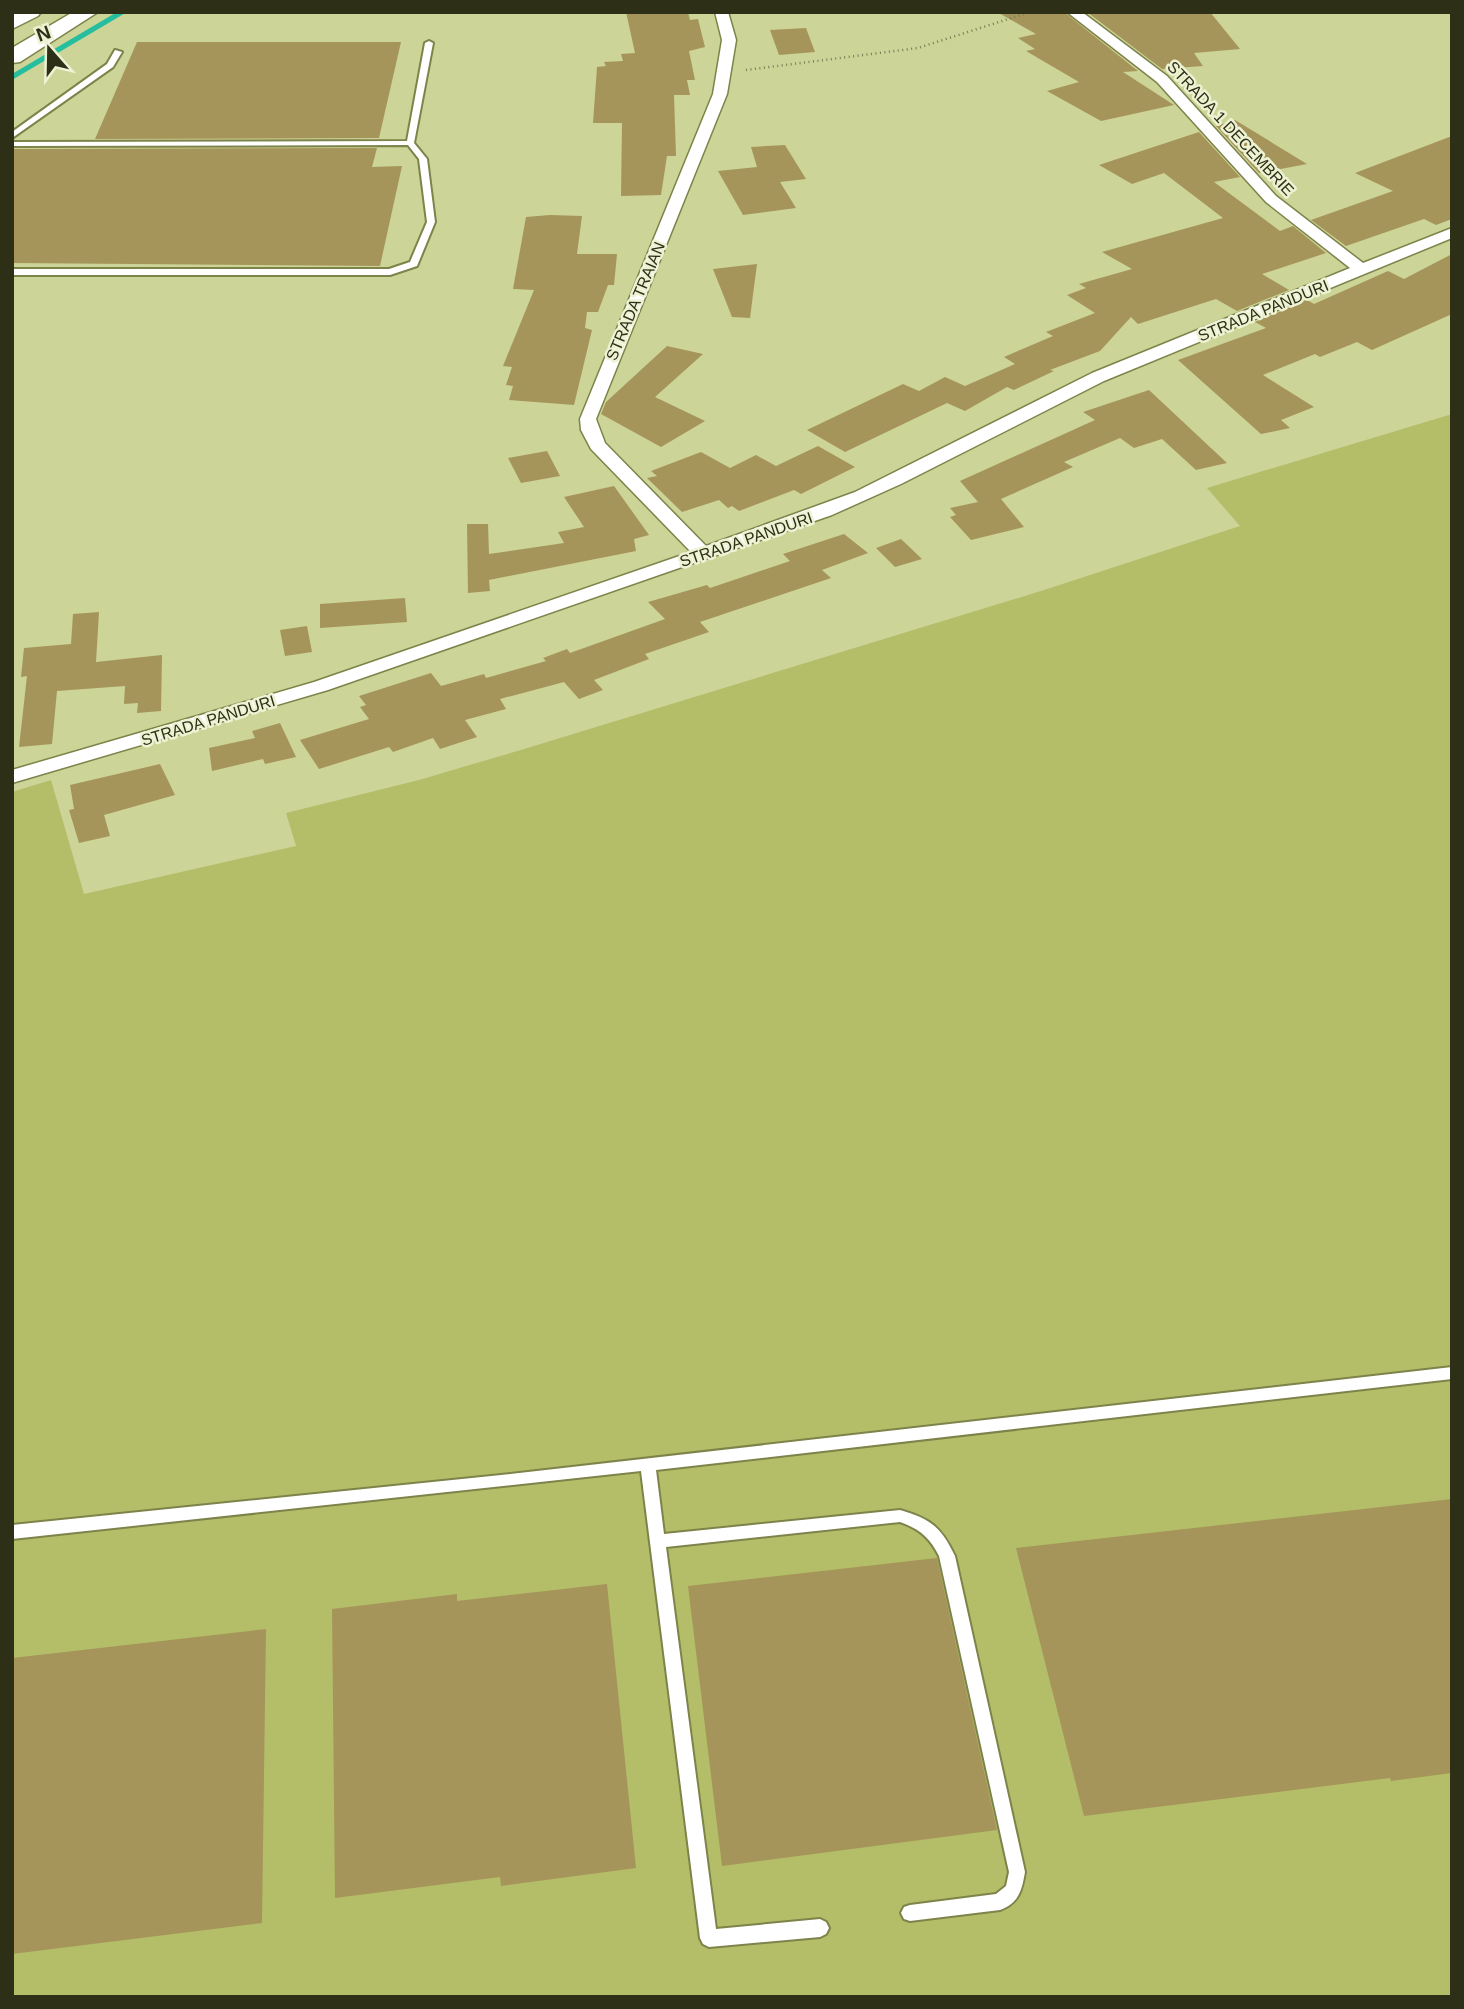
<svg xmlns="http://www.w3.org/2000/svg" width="1464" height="2009" viewBox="0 0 1464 2009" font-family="Arial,sans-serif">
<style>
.green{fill:#b4be69}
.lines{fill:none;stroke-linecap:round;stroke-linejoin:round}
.stream{stroke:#27be9f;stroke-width:5}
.building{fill:#a6955a}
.service-casing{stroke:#7d8349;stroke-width:4}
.minor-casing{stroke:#7d8349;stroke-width:3}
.primary-casing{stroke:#7d8349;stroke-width:3}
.path{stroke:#777c53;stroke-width:2.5;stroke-dasharray:1 3.5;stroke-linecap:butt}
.service{fill:#fff;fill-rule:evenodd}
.minor{fill:#fff;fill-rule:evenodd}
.primary{fill:#fff;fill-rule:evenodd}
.labels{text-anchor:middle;stroke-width:5;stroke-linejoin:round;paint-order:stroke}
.far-street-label{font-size:16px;fill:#2d2f17;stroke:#edf2d3}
</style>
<rect width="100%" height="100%" fill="#ccd497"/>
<path class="green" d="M1452,414V1997H12V792L51,780L84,894L296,846L286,813L419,780L524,749L1041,591L1240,526L1207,488Z"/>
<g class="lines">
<path class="stream" d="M12,77L122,12"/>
</g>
<path class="building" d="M626,12H688L690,20L698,19L705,47L689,51L695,80H687L690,95H674L676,156H667L661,195L621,196L622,123H593L597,67L606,66L604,62L623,61L621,54L635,53Z
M997,12H1064L1138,71L1123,72L1174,105L1101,121L1047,91L1079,82L1026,51L1035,49L1018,38L1036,34Z
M1087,12H1210L1240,49L1194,53L1203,66L1162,69Z
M806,28L815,52L779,55L770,30Z
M137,42H401L379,138L95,139Z
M1235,120L1307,164L1259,173L1216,126Z
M1199,132L1240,177L1214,182L1280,231L1293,226L1326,253L1262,274L1289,290L1237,311L1216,299L1138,324L1131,317L1100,351L1050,370L1054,371L1014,390L1007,387L965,411L947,403L845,452L807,430L903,384L919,391L945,377L965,386L1015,364L1004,357L1053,336L1046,332L1095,313L1067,295L1086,288L1079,284L1132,269L1102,252L1223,218L1164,173L1132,184L1099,165Z
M1452,136V219L1436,225L1424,219L1346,246L1311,220L1393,191L1355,173Z
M785,145L806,179L780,182L796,208L743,215L718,171L757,167L751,147Z
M377,148L372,167L402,166L380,266L12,263V149Z
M550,215L582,216L577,254H617L614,285H608L598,312H587L585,328L592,330L574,405L509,400L513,386L506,385L512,367L503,366L534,290L513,289L526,217Z
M1452,254V314L1372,350L1357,342L1320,357L1315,354L1263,375L1314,407L1281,420L1290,428L1261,434L1178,360L1266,328L1255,322L1307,300L1314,304L1388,271L1404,279Z
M757,264L750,318L732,317L713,269Z
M667,346L703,354L655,397L705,421L661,447L601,414L606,402Z
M1149,390L1227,463L1196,470L1162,439L1134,448L1120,438L1064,462L1073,467L1001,499L1024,527L971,540L950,517L956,515L950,508L978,502L960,481L1095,420L1083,412Z
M818,446L855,467L801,494L794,490L739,511L732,506L728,508L719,500L682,512L647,478L657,476L651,471L701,452L730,468L756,455L776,466Z
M547,451L560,476L521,483L508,458Z
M614,486L649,535L634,539L636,551L489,580L490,591L468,593L467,524H488L489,554L564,543L558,532L584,527L564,497Z
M844,534L868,553L822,570L831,578L700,622L709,632L645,654L649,659L594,680L603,690L579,699L564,682L500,699L506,709L465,720L477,737L440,749L433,738L393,752L389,747L319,769L300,740L369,719L360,707L366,705L359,696L431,673L441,686L484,674L486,678L546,661L543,658L567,649L570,653L665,619L648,602L707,585L710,588L790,561L783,554Z
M901,539L922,559L895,567L876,548Z
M405,598L407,622L320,628V604Z
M99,612L96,662L162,655L161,711L137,713L138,703L124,704L125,686L57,691L52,744L19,747L27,676L21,677L24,648L71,644L73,614Z
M307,626L312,652L285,656L280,630Z
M280,723L296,757L265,764L263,759L212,771L209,748L255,738L252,731Z
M160,764L175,795L104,815L110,836L79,843L69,810L74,809L70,785Z
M1452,1499V1773L1391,1781L1390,1778L1084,1816L1016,1548Z
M937,1558L997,1830L722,1866L688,1586Z
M607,1584L636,1868L501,1886L500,1877L335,1898L332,1609L457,1594V1601Z
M266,1629L262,1923L12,1954V1658Z"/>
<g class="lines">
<g class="service-casing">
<path id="service" d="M429,41L433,43L414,143L427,159L435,222L417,266L390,275H12V269H389L410,262L427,222L419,159L408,145L12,146V142L407,141L425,43Z
M115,50L122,52L113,67L12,138V132L107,64Z
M1452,1367V1379L656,1470L664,1534L900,1510C931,1519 941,1527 955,1556L1025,1872C1022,1890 1019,1903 1000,1910L910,1921L904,1919L901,1913L904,1907L910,1905L996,1894L1006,1886L1009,1872L939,1556C930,1538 920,1529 900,1522L666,1547L716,1929L820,1919L826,1922L829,1928L826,1934L820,1937L709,1947L703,1944L700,1938L641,1471L12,1539V1525L501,1475Z"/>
</g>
<g class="minor-casing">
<path id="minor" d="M715,12H728L736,40L727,94L596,419L605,443L706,546L855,492L1092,373L1350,268L1266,202L1157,82L1067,12H1082L1167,76L1276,196L1363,263L1452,228V238L1104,381L901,484L832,515L328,690L12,783V770L314,682L691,552L591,449L581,430L580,419L713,94L722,40Z"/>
</g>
<g class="primary-casing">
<path id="primary" d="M15,12H41L38,16L12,29V14Z
M73,12H98L20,62L12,63V48Z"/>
</g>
<path class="path" d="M746,70L918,48L1030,12"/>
<use href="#service" class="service"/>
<use href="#minor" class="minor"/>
<use href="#primary" class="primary"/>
</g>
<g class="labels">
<g class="far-street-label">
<text transform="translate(1231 128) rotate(47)" y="6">STRADA 1 DECEMBRIE</text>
<text transform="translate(635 301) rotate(-67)" y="6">STRADA TRAIAN</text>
<text transform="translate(1263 310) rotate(-22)" y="6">STRADA PANDURI</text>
<text transform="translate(746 539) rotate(-19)" y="6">STRADA PANDURI</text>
<text transform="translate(208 720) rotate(-17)" y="6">STRADA PANDURI</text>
</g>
</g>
<rect width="1464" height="2009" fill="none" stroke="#2d2f17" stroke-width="28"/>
<g transform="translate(49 49) rotate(340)" stroke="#edf2d3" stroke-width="5" paint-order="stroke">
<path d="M0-5L12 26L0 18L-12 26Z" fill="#2d2f17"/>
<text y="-10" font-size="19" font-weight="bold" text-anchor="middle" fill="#2d2f17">N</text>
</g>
</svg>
